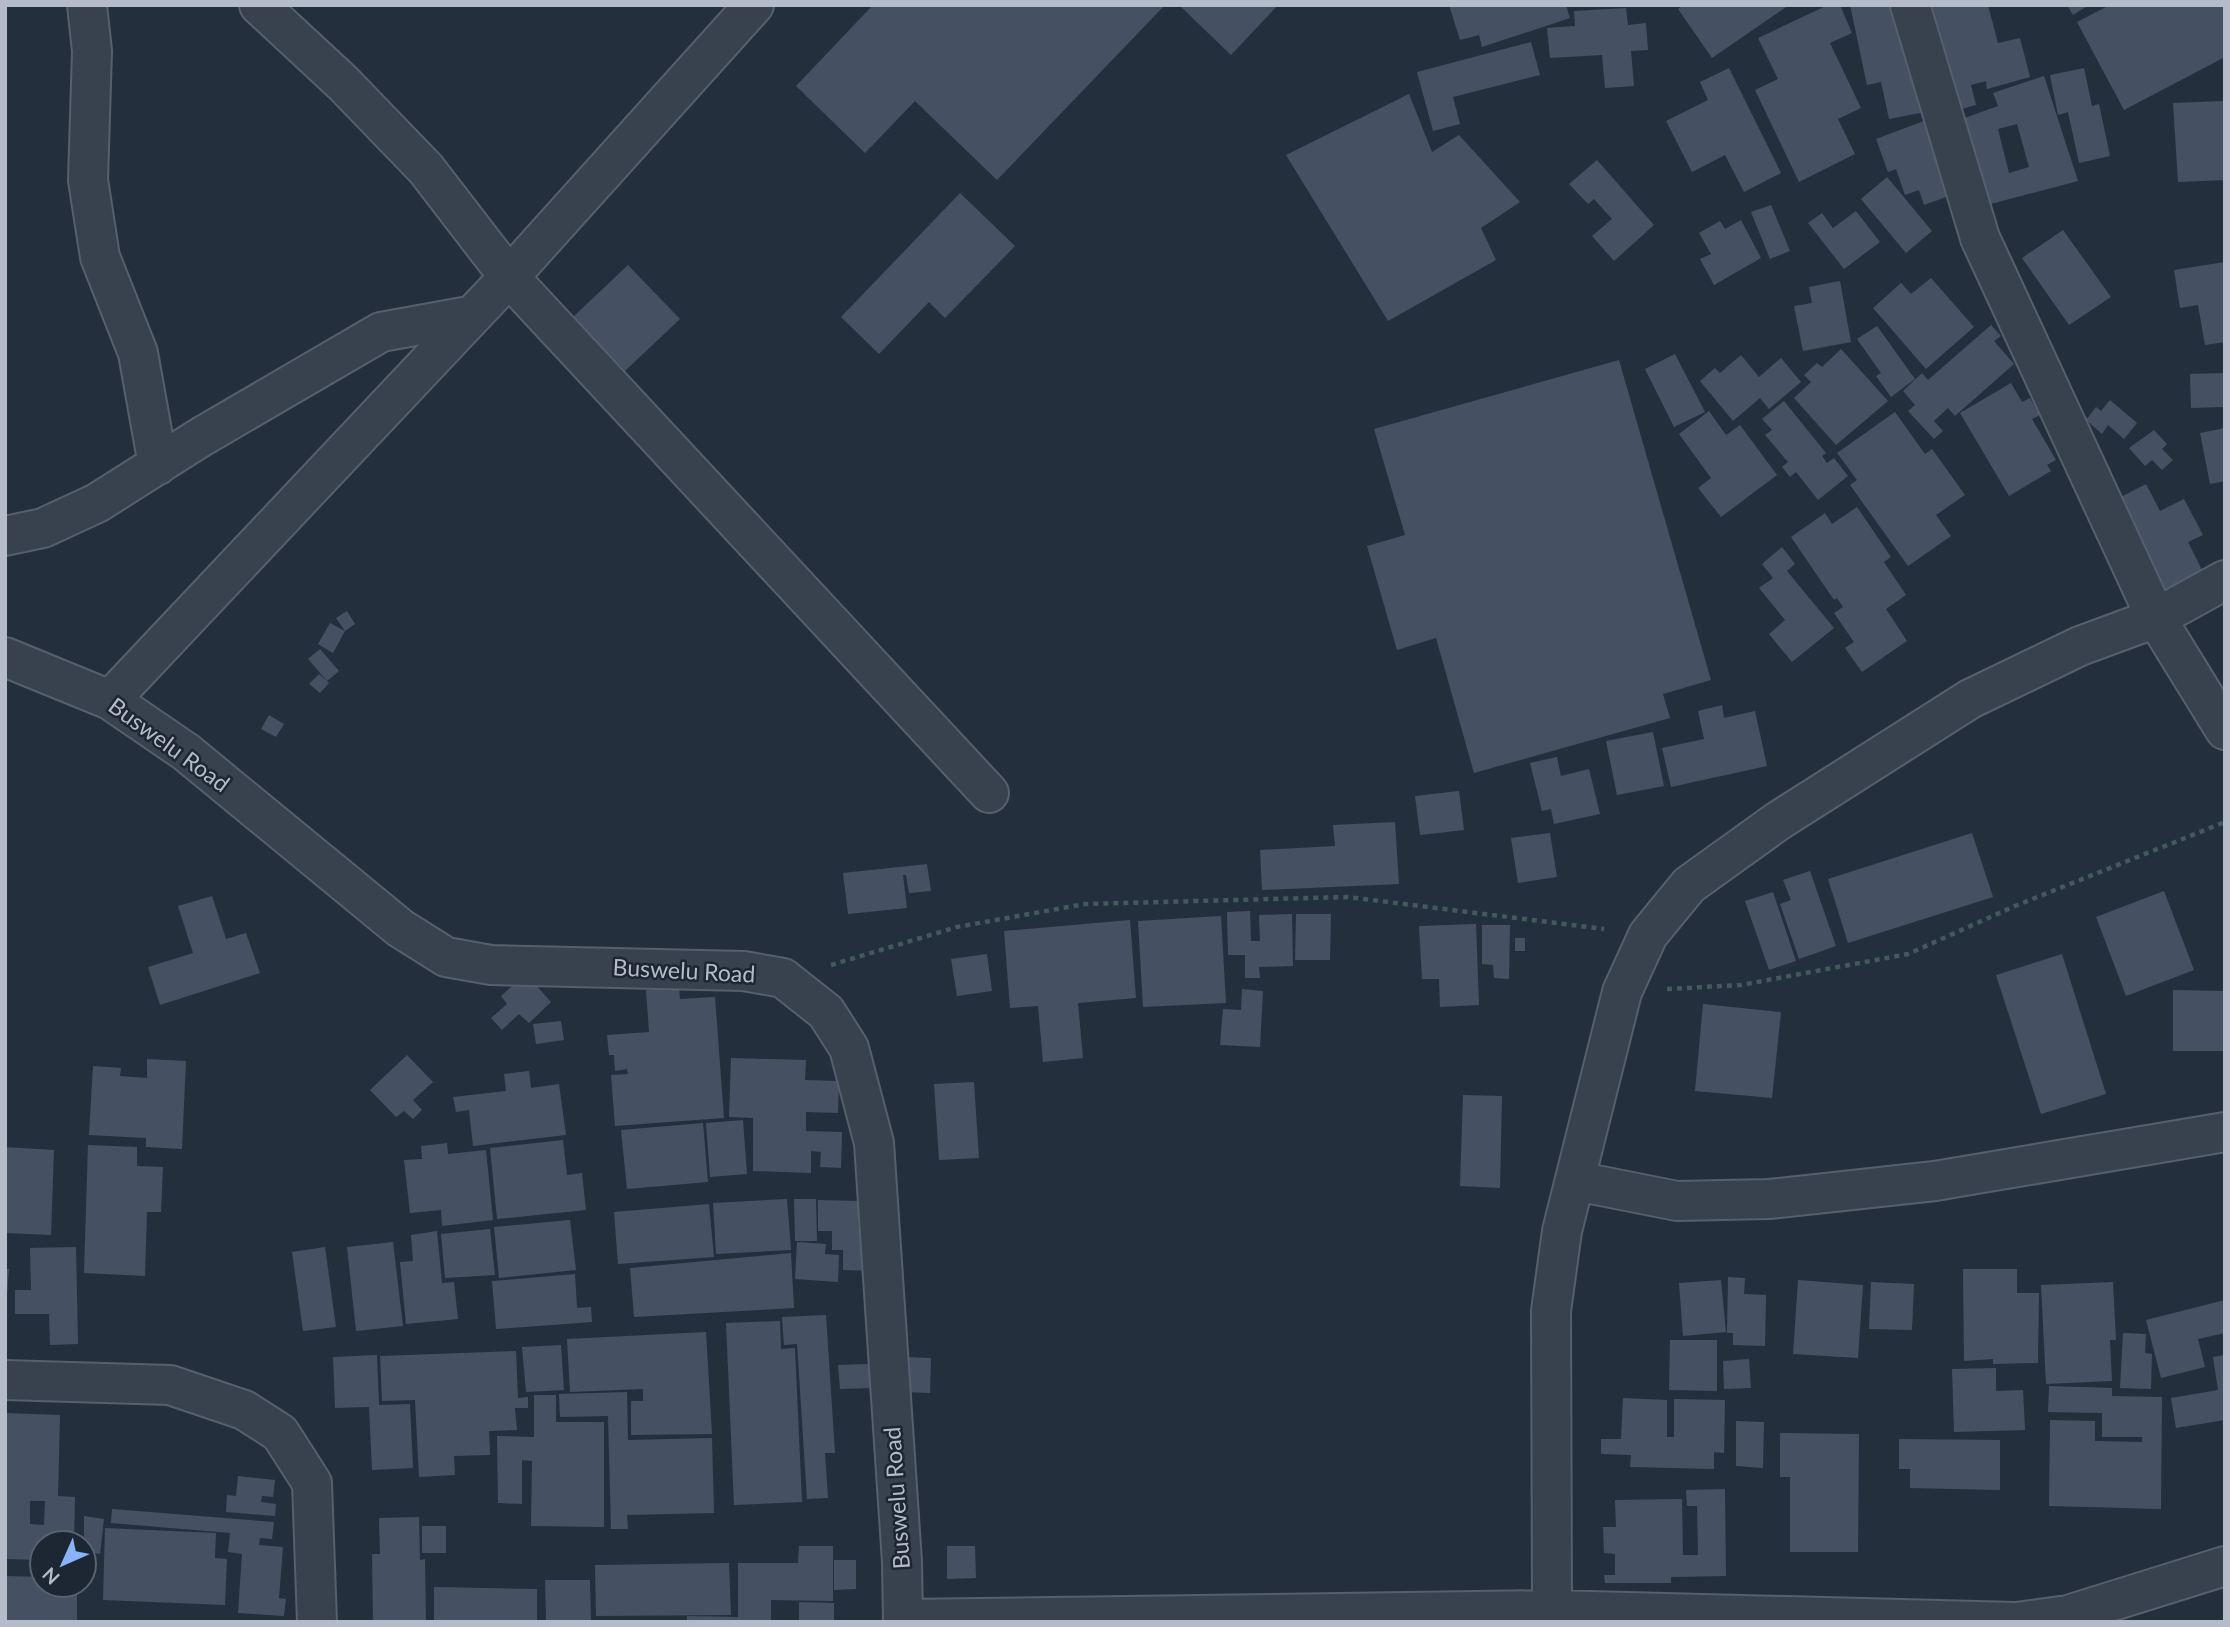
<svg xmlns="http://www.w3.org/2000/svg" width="2230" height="1627" viewBox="0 0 2230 1627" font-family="Lato,sans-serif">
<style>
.building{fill:#455162;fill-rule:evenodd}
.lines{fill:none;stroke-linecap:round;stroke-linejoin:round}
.minor-casing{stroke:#565f6c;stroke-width:42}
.path{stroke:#44595c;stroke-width:4.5;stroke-dasharray:5 5;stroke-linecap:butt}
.minor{stroke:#38414e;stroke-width:38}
.labels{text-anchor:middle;stroke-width:5;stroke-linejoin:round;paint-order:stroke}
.street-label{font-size:23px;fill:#b4bcc9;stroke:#1d2633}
</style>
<rect width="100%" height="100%" fill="#242f3e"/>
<path class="building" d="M873,5H1165L997,180L915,101L865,153L796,86Z
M1179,5H1278L1231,55Z
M1449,5H1566L1570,18L1482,47L1479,35L1460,40Z
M1683,5H1789L1712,58L1678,9Z
M1828,5H1840L1852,33L1830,43L1861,108L1838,119L1855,154L1799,182L1755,90L1778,79L1758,38Z
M1850,5H1904L1936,110L1889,119L1881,82L1867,85Z
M1919,5H1988L1998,43L2020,38L2030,77L1987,89L1986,81L1971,85L1976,105L1947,113Z
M2067,5H2089L2073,15Z
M2110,5H2225V57L2124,110L2077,22Z
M1626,8L1628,25L1646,23L1648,50L1631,51L1634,86L1605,88L1602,55L1550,58L1547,28L1575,26L1574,11Z
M1531,42L1540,75L1453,97L1460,124L1433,131L1417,72Z
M1729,68L1781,173L1744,192L1725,155L1692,172L1666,121L1708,100L1700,82Z
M2084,68L2092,106L2099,104L2110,156L2079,163L2068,112L2058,115L2050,75Z
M2044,76L2078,181L1987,205L1962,119L1998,106L1993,93ZM2017,124L2029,167L2009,173L1998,129Z
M1409,94L1432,152L1459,135L1520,202L1481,228L1496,260L1388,321L1286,155Z
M2223,101L2225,180L2178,182L2173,103Z
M1929,119L1957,193L1924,205L1919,190L1905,195L1896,169L1888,172L1876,139Z
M1597,160L1654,225L1614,261L1592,236L1612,219L1594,199L1588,204L1569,184Z
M1887,177L1932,231L1906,253L1861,199Z
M960,193L1015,246L945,318L929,302L879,354L841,317Z
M1771,205L1790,251L1770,259L1751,212Z
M1856,211L1880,242L1844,269L1808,223L1822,213L1833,228Z
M1741,220L1761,258L1714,285L1700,259L1711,254L1699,233L1720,221L1725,229Z
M2063,230L2111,297L2069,325L2022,258Z
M2225,262V342L2205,345L2198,305L2180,308L2174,270Z
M628,265L680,319L625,371L573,317Z
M1931,278L1974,327L1926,369L1873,308L1901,283L1911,294Z
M1840,281L1851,342L1803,351L1794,306L1812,303L1809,287Z
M1991,325L2001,336L1994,341L2014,364L1955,416L1948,408L1934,421L1943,431L1934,439L1908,411L1915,405L1903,391L1922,373L1928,380Z
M1877,326L1915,379L1891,397L1876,376L1881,373L1857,339Z
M1841,349L1888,401L1836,445L1794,398L1811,382L1804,375L1817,363L1822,367Z
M1675,354L1705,412L1674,427L1645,369Z
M1741,355L1759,377L1781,358L1801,382L1769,409L1760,398L1733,421L1700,381L1715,368L1720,373Z
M1619,360L1711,680L1663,694L1670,718L1474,773L1436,638L1397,650L1367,546L1405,535L1374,429Z
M2225,373L2224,407L2191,408L2190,374Z
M2011,383L2022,402L2030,398L2040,415L2032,419L2056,460L2047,465L2051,471L2009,496L1960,413Z
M2110,400L2137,423L2124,439L2108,425L2102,434L2086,420L2096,407L2101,411Z
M1784,401L1826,453L1822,456L1827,463L1834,458L1848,476L1818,500L1796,472L1790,477L1782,467L1788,462L1765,435L1772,430L1762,419Z
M1709,411L1726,435L1740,425L1777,475L1721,517L1698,488L1711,478L1679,434Z
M1895,412L1925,454L1932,449L1965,495L1936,515L1951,536L1908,566L1850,485L1857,480L1837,453Z
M2225,428V481L2210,484L2200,433Z
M2154,430L2167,444L2162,449L2173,460L2162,470L2152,460L2145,466L2129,448Z
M2146,484L2160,511L2184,499L2203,535L2188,542L2203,572L2160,595L2111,502Z
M1857,507L1891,557L1884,562L1906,595L1886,609L1907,641L1862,672L1845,648L1854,642L1834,613L1843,607L1837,598L1834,600L1791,537L1825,513L1832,524Z
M1782,547L1795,564L1787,571L1834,628L1792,662L1769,634L1785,620L1759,588L1773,578L1762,564Z
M347,611L355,624L345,631L336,618Z
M330,623L345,631L333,653L318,644Z
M320,649L339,671L327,681L308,659Z
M319,674L329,683L320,693L309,684Z
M1722,705L1724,718L1755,711L1767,766L1671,787L1662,748L1704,739L1698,711Z
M269,715L284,724L276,737L261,729Z
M1653,732L1664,786L1617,795L1606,741Z
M1557,757L1561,776L1589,769L1600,814L1554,824L1551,809L1542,811L1530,763Z
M1459,791L1464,830L1420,835L1415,796Z
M1395,822L1399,884L1262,890L1260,850L1335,846L1333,825Z
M1550,833L1557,877L1518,883L1511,838Z
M1972,833L1993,897L1848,943L1828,879Z
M927,864L931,891L909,893L906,875H903L907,908L848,914L843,873Z
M1810,871L1836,946L1799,959L1780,904L1791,900L1783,880Z
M2164,891L2194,970L2126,996L2096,917Z
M1773,892L1796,961L1769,970L1745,901Z
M212,896L226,939L246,933L260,973L160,1005L148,967L193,953L178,906Z
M1250,911L1251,941H1260L1259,915L1292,914L1293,966L1259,967L1260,978H1245V955H1228L1227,912Z
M1296,914H1331L1330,960H1295Z
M1221,916L1226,1003L1143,1007L1138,921Z
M1130,920L1136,998L1078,1003L1083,1058L1043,1062L1038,1006L1010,1008L1004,931Z
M1476,924L1479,1005L1440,1007L1439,979H1422L1419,926Z
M1482,925H1510L1509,979L1494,978L1493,965L1482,964Z
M1515,938H1525V951H1515Z
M987,954L992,991L957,996L951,959Z
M2062,954L2106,1094L2041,1114L1996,975Z
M526,974L551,1002L529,1023L519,1014L502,1030L491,1018L507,1004L501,996Z
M679,987L680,999L715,997L724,1118L615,1126L611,1075L628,1074L627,1069L615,1071L614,1055H609L607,1035L649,1032L646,990Z
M1242,989L1263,991L1260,1047L1220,1045L1223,1009L1241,1010Z
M2173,990L2225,991V1051H2173Z
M1703,1004L1781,1012L1772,1098L1695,1091Z
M561,1021L564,1040L536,1044L533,1024Z
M407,1055L433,1082L413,1100L422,1110L413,1119L404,1111L396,1117L370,1090Z
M731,1058L806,1060L805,1080L839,1081L838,1113L806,1112V1131L842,1132L841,1168L820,1167L821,1152L811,1151V1173L753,1171V1118L729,1117Z
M147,1059L186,1061L182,1149L146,1147V1138L89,1135L93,1066L121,1068L120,1076L147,1078Z
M529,1071L531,1088L559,1084L566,1135L473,1146L469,1110L456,1112L453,1097L506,1091L504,1074Z
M974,1082L979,1158L939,1160L934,1084Z
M1463,1095L1502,1096L1500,1188L1460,1186Z
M743,1120L747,1174L710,1177L706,1123Z
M703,1123L708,1182L627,1189L621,1130Z
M563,1140L567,1175L582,1173L586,1210L497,1219L490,1148Z
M447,1143L448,1154L486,1150L493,1220L442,1226L441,1210L410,1213L404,1160L422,1159L421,1146Z
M88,1145L137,1147V1166L163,1167L161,1212H147L145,1276L84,1273Z
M5,1147L54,1150L51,1235L5,1233Z
M787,1199L791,1250L716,1254L713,1203Z
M794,1199H816L817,1241H795Z
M818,1200L858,1201L859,1228H879L878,1271L843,1270V1250H832V1231H818Z
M709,1204L714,1257L618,1264L614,1212Z
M570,1220L576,1270L499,1278L494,1227Z
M490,1229L495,1275L445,1278L441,1234Z
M437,1231L442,1283L454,1282L458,1319L406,1324L400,1262L413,1261L411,1235Z
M393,1242L403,1326L356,1331L347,1247Z
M797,1242L826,1244L825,1254L839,1255L838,1282L795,1279Z
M76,1247L78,1344L50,1345L49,1314H15V1290H31L30,1248Z
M325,1247L336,1327L303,1331L292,1252Z
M791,1253L794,1308L634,1317L630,1268Z
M5,1269H9L7,1296H5Z
M1963,1269H2017V1293H2039L2038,1363L1993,1364V1359L1964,1361Z
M575,1274L577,1308L591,1307L592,1322L496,1329L492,1281Z
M1728,1277L1745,1278L1744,1294L1766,1295L1765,1346L1733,1345V1333H1727Z
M1721,1280L1726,1332L1683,1336L1679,1283Z
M1798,1280L1863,1285L1858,1358L1793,1354Z
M1871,1282L1914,1284L1912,1330L1869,1329Z
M2113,1282L2116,1340H2110L2112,1381L2046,1384L2041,1285Z
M2225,1300V1333L2198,1339L2205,1367L2161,1378L2146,1320Z
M826,1315L835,1453H825L828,1498L807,1499L797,1344L784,1345L782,1317Z
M780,1321L781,1349L795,1348L802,1502L734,1505L726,1323Z
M706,1332L712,1434L631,1435V1401H643V1389L570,1392L567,1339Z
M2123,1333L2146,1334L2145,1353L2152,1354L2151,1389L2120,1388Z
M1670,1340H1717V1391L1669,1390Z
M561,1345L564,1390L526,1392L522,1347Z
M516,1351L518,1398L528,1397V1408H515L517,1430L489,1431L490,1455L454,1456L455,1475L419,1477L415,1400L382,1401L380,1356Z
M377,1355L379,1405L410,1404L413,1468L372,1470L369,1407L335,1408L333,1357Z
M2225,1355V1420L2176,1428L2171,1398L2218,1390L2213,1357Z
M905,1357L931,1358L930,1393L904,1392Z
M1749,1359L1751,1388L1724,1389L1723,1361Z
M869,1364L871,1388L840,1389L838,1365Z
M1996,1368V1391L2023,1390L2025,1430L1954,1432L1952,1369Z
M2049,1386L2112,1388V1396L2162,1397L2161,1509L2049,1506L2050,1420L2095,1421V1441L2142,1442V1437H2102V1413L2048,1412Z
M627,1392L628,1440L712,1438L714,1513L627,1515L628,1529H611L608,1416L560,1417L559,1394Z
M534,1395H556V1422H604V1527L531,1526L532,1461L522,1460V1504L498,1503L497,1436L534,1437Z
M1623,1398L1667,1400V1437H1674V1399L1725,1400L1724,1453L1714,1452V1469L1630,1467L1631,1455L1601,1454V1439H1621Z
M5,1413L60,1415L58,1496L75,1497L74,1543H42V1560L5,1559ZM30,1501H45L44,1525L30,1524Z
M1736,1421L1764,1422L1763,1468L1736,1466Z
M1780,1433L1859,1434L1858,1552H1790V1477H1780Z
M1899,1439L2000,1440V1490L1910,1488V1469H1899Z
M238,1476L275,1480L273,1497L262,1496L261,1502L276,1504L275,1516L226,1512L227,1495L236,1496Z
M1725,1489L1726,1576L1671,1577V1583H1605L1604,1575H1615V1554L1604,1553L1603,1527H1616L1615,1500L1682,1499L1683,1555H1698L1697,1506H1687L1686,1490Z
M112,1509L274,1522L272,1539L260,1538L259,1545L283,1547L279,1598L286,1599L284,1616L238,1613L242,1554L228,1552L230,1533L111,1523Z
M84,1516L104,1519L100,1554L84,1552Z
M419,1517L420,1560L425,1559L426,1622H373L372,1554H380L379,1518Z
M422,1526H446V1553H422Z
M105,1528L216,1533L215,1558L227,1559L225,1605L103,1600Z
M799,1546H833V1601L771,1600V1622H687V1616L738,1617V1563H798Z
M947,1546H975L976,1578L947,1579Z
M834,1560H856V1589L834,1590Z
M729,1563L731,1615L596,1616L595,1565Z
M5,1576L42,1577V1585H77V1622H5Z
M545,1580H590L591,1622H546Z
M434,1587L537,1589V1622H434Z
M799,1602L834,1603V1622H799Z"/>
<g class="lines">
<g class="minor-casing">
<path id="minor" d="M87,5L92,51L88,180L100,257L138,353L158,465
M259,5L343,83L426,169L509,277L989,793
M1910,5L1980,238L2156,618L2225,730
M5,536L43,528L97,503L201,437L381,332L469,316
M5,657L110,700L186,752L400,928L446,957L491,965L744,971L783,978L826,1012L849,1048L874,1143L902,1562L903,1622
M110,700L509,277L754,5
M1576,1181L1677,1201L1769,1199L1935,1181L2225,1132
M5,1380L170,1385L244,1410L280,1433L312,1483L317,1622
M1552,1610L1551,1311L1562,1231L1622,992L1648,935L1689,885L1778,821L1970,699L2080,646L2156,618L2225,580
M903,1619L1552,1610L2015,1622
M2016,1622L2068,1615L2225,1566"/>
</g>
<path class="path" d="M831,965L957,927L1085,904L1348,897L1604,929
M1667,989L1741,985L1908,954L2015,906L2225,822"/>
<use href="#minor" class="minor"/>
</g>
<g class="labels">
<g class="street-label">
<text transform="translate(169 745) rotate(36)" y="8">Buswelu Road</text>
<text transform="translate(684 971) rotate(3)" y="8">Buswelu Road</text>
<text transform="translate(897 1498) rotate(-94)" y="8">Buswelu Road</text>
</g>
</g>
<rect width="2230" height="1627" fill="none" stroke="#b4bcc9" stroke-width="14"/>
<g transform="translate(63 1564) rotate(225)"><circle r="33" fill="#1d2633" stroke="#59626f" stroke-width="2"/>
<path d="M0-5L12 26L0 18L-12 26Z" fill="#8ab4f8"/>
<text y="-10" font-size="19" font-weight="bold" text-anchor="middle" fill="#b4bcc9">N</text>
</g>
</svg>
